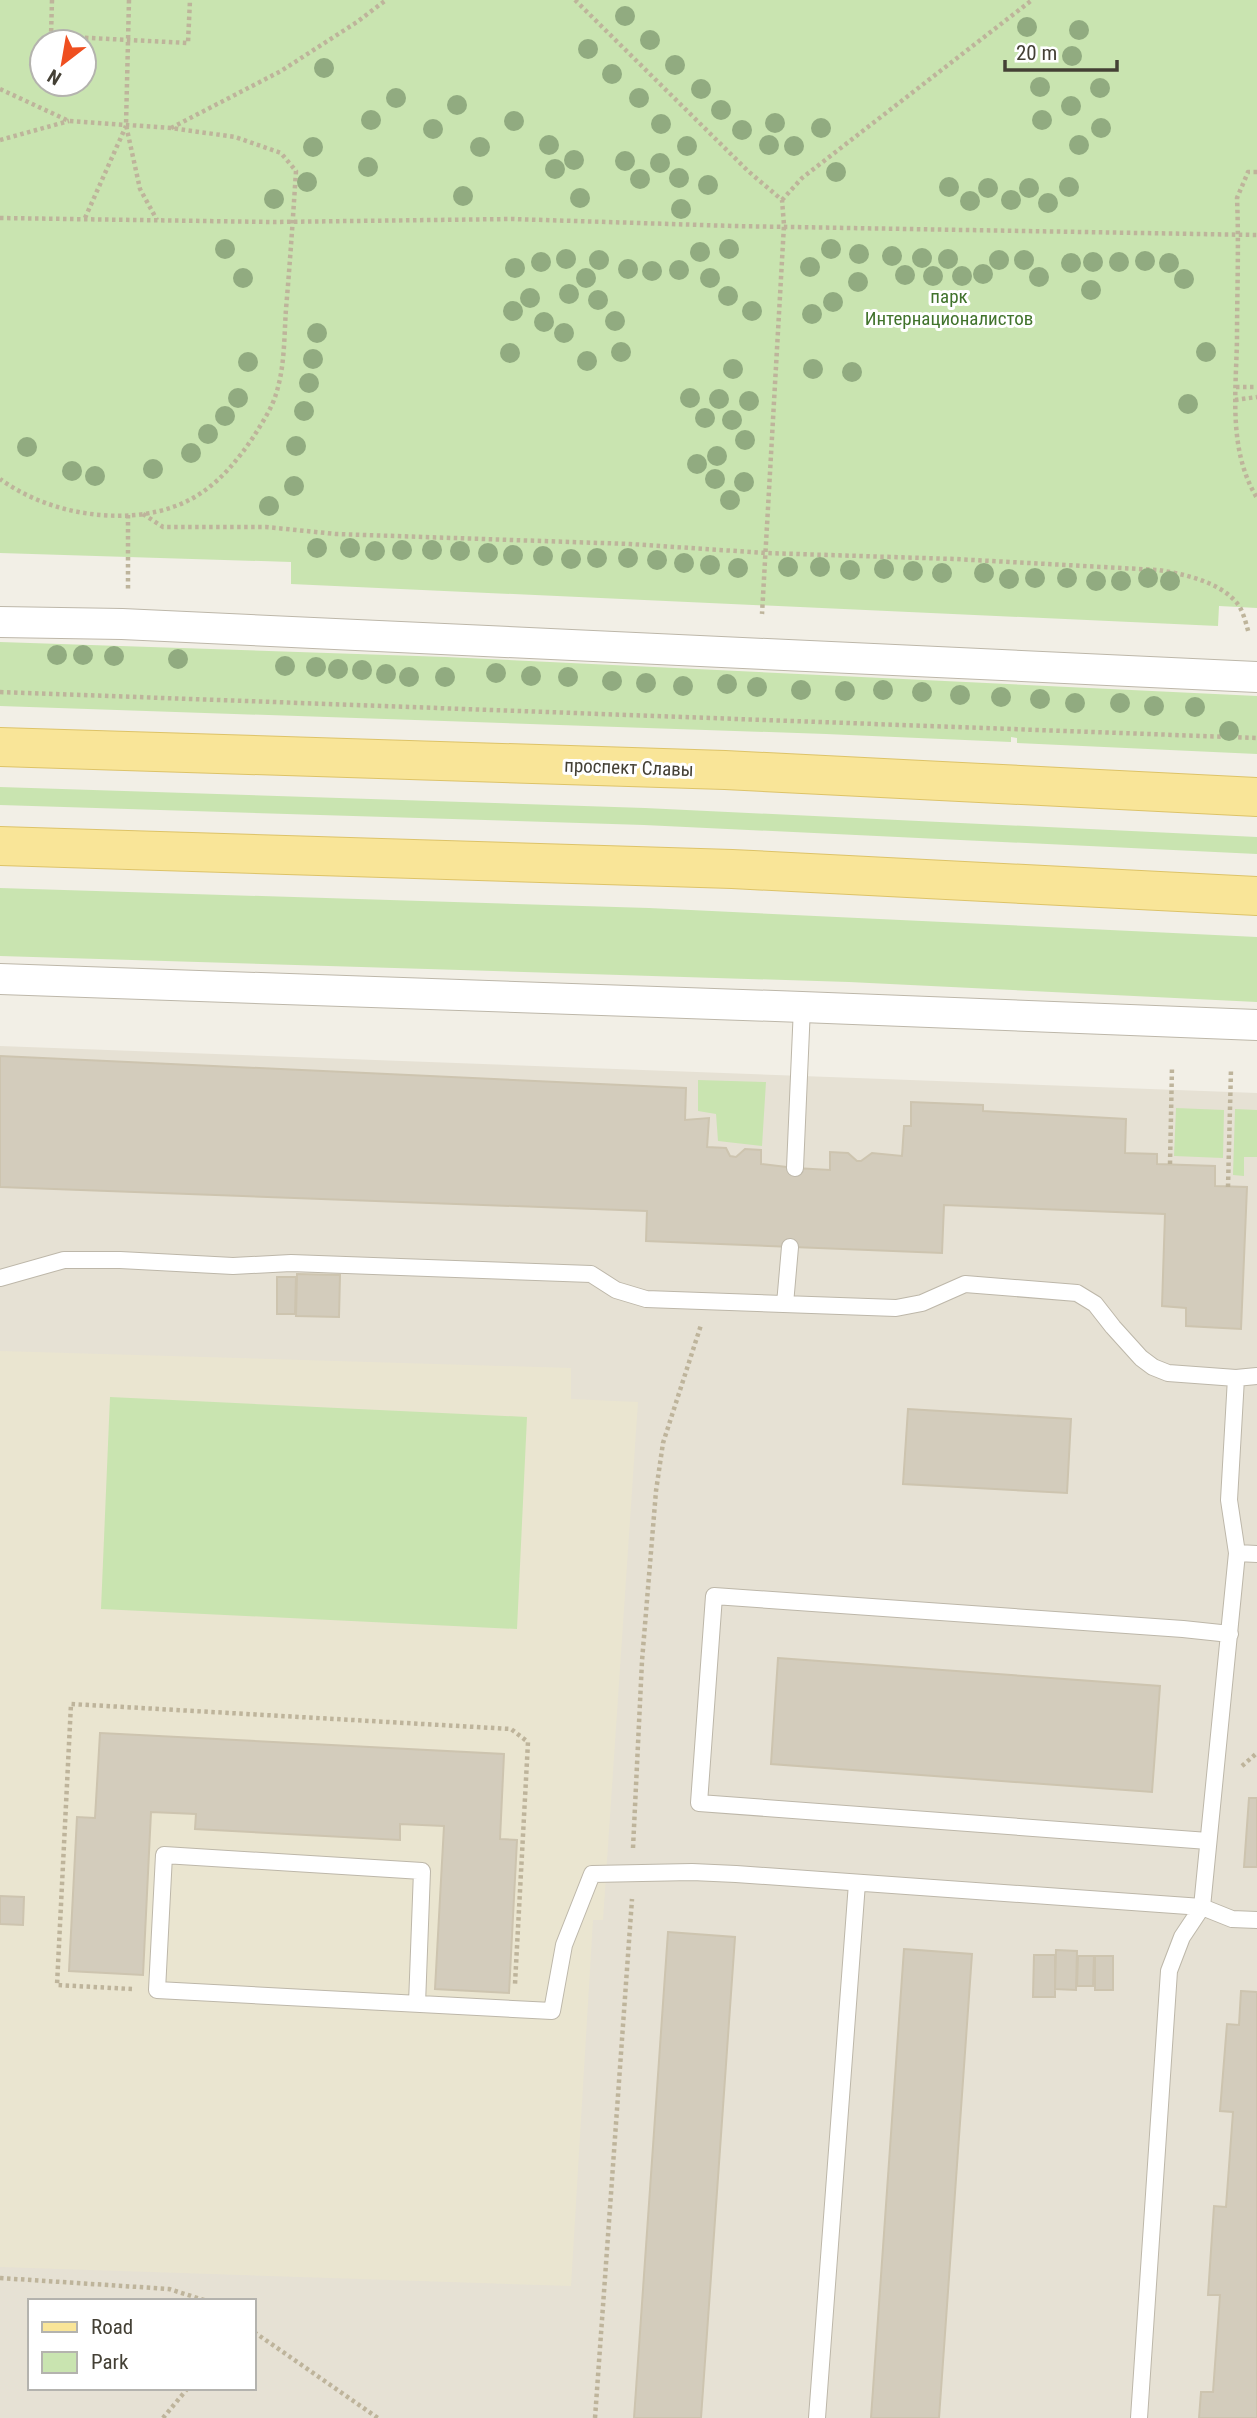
<svg xmlns="http://www.w3.org/2000/svg" width="1257" height="2418" viewBox="0 0 1257 2418" font-family="'Roboto Condensed',sans-serif">
<style>
.residential{fill:#e6e1d4;fill-rule:evenodd}
.education{fill:#eae5d0}
.green{fill:#c9e4b0;fill-rule:evenodd}
.building{fill:#d3ccbc;stroke:#cdc4af;stroke-width:2}
.lines{fill:none;stroke-linecap:round;stroke-linejoin:round}
.service-casing{stroke:#bdb7a9;stroke-width:18}
.minor-casing{stroke:#bdb7a9;stroke-width:32}
.primary-casing{stroke:#ddc368;stroke-width:40}
.path{stroke:#beb49b;stroke-width:4.5;stroke-dasharray:3.5 3.5;stroke-linecap:butt}
.service{stroke:#fff;stroke-width:16}
.minor{stroke:#fff;stroke-width:30}
.primary{stroke:#f9e598;stroke-width:38}
.tree{fill:#91ab80}
.labels{text-anchor:middle;stroke-width:6;stroke-linejoin:round;paint-order:stroke}
.park-label{font-size:19px;fill:#41732c;stroke:#fff}
.street-label{font-size:19px;fill:#444035;stroke:#fff}
</style>
<rect width="100%" height="100%" fill="#f2efe6"/>
<path class="residential" d="M0,1046L1257,1093V2418H0ZM30,2301H254V2388H30Z"/>
<path class="education" d="M0,1351L571,1368V1399L638,1402L603,1920H593L571,2286L0,2267Z"/>
<path class="green" d="M0,0H1257V608L1219,606L1218,626L291,584V562L0,553ZM42,42H84V84H42Z
M0,642L446,657L1257,696V754L1017,743V738L1011,737V742L826,734L0,706Z
M0,787L645,808L1257,837V854L644,825L0,805Z
M0,888L649,908L1257,937V1002L849,982L0,956Z
M698,1080L766,1082L762,1146L718,1141L716,1114L698,1111Z
M1176,1108L1224,1110L1223,1158L1174,1156Z
M1235,1109L1257,1110V1157H1244V1176L1233,1175Z
M110,1397L527,1417L517,1629L101,1609Z"/>
<path class="building" d="M0,1056L686,1088L685,1120L709,1118L707,1147L726,1148L730,1156L736,1157L745,1149L761,1150V1164L795,1168L830,1170V1152L848,1153L857,1161H861L872,1153L902,1156L904,1126H911V1102L983,1105V1111L1126,1119L1125,1153L1157,1154V1164L1215,1166V1186L1247,1187L1241,1329L1186,1326V1308L1162,1306L1165,1214L944,1205L942,1253L646,1241L647,1211L0,1187Z
M297,1274L340,1275L339,1317L296,1316Z
M277,1277H296L295,1314H277Z
M908,1409L1071,1419L1067,1493L903,1484Z
M778,1658L1160,1686L1152,1792L771,1764Z
M100,1733L504,1754L500,1839L517,1840L509,1993L435,1989L444,1826L400,1824V1840L195,1829L196,1814L151,1812L143,1975L69,1971L77,1817L95,1818Z
M1249,1798H1257V1867H1244Z
M0,1896L24,1897L23,1925L0,1924Z
M668,1932L735,1937L701,2418H634Z
M904,1949L972,1954L939,2418H871Z
M1056,1950L1077,1951L1076,1990L1055,1989Z
M1034,1955H1055V1997H1033Z
M1078,1956H1094L1093,1986H1077Z
M1095,1956H1113V1990H1095Z
M1241,1991L1257,1992V2418H1199L1201,2392H1213L1220,2295H1208L1214,2206L1226,2207L1233,2112L1220,2111L1227,2024L1239,2025Z"/>
<g class="lines">
<g class="service-casing">
<path id="service" d="M795,1168L802,1007
M0,1278L64,1260H120L233,1266L291,1263L591,1274L616,1290L646,1299L896,1308L922,1303L965,1284L1077,1293L1095,1304L1113,1327L1141,1358L1153,1367L1168,1373L1236,1378L1257,1376
M785,1304L790,1247
M1237,1553L1257,1554
M1208,1841L699,1803L714,1596L1183,1629L1230,1634
M417,2004L422,1871L164,1855L157,1990L552,2011L564,1945L592,1874L692,1872L736,1874L1202,1907L1232,1919L1257,1920
M817,2418L857,1883
M1139,2418L1169,1971L1182,1937L1202,1907L1237,1553L1229,1500L1236,1378"/>
</g>
<g class="minor-casing">
<path id="minor" d="M0,622L122,624L1257,677
M0,979L802,1007L1257,1025"/>
</g>
<g class="primary-casing">
<path id="primary" d="M0,747L725,770L1257,797
M0,846L732,869L1257,896"/>
</g>
<path class="path" d="M52,0L51,36L188,43L190,0
M129,0L126,125L140,189L157,220
M575,0L748,171L782,200L784,225L762,614
M0,89L69,121L171,128L235,137L281,153L296,171C293,217 290,263 286,309C284,337 285,366 276,394C272,408 262,423 254,436C223,482 193,509 136,515C89,519 39,507 0,479
M171,128L281,71L357,22L386,0
M0,140L69,121
M1257,172H1248L1237,198C1239,245 1237,292 1237,339C1236,393 1228,450 1257,498
M782,200L802,178L1032,0
M0,218L273,222L512,219L733,226L1257,235
M85,218L126,126
M1236,387H1257
M1235,400L1257,397
M143,514L163,527H266L336,534L630,544L766,553L955,559L1158,570C1183,574 1218,581 1236,602C1243,609 1246,624 1249,634
M128,515V589
M0,692L1257,738
M1170,1164L1172,1067
M1228,1187L1231,1069
M1242,1766L1257,1753
M633,1848L642,1661L656,1491L663,1443L701,1325
M132,1989L57,1985L71,1704L511,1729L528,1742L515,1984
M0,2278L169,2289L207,2301
M254,2332L378,2418
M163,2418L188,2388
M595,2418L632,1899"/>
<use href="#service" class="service"/>
<use href="#minor" class="minor"/>
<use href="#primary" class="primary"/>
</g>
<g class="tree">
<circle cx="625" cy="16" r="10"/>
<circle cx="1027" cy="27" r="10"/>
<circle cx="1079" cy="30" r="10"/>
<circle cx="650" cy="40" r="10"/>
<circle cx="588" cy="49" r="10"/>
<circle cx="1072" cy="56" r="10"/>
<circle cx="675" cy="65" r="10"/>
<circle cx="324" cy="68" r="10"/>
<circle cx="612" cy="74" r="10"/>
<circle cx="1040" cy="87" r="10"/>
<circle cx="1100" cy="88" r="10"/>
<circle cx="701" cy="89" r="10"/>
<circle cx="396" cy="98" r="10"/>
<circle cx="639" cy="98" r="10"/>
<circle cx="457" cy="105" r="10"/>
<circle cx="1071" cy="106" r="10"/>
<circle cx="721" cy="110" r="10"/>
<circle cx="371" cy="120" r="10"/>
<circle cx="1042" cy="120" r="10"/>
<circle cx="514" cy="121" r="10"/>
<circle cx="775" cy="123" r="10"/>
<circle cx="661" cy="124" r="10"/>
<circle cx="821" cy="128" r="10"/>
<circle cx="1101" cy="128" r="10"/>
<circle cx="433" cy="129" r="10"/>
<circle cx="742" cy="130" r="10"/>
<circle cx="549" cy="145" r="10"/>
<circle cx="769" cy="145" r="10"/>
<circle cx="1079" cy="145" r="10"/>
<circle cx="687" cy="146" r="10"/>
<circle cx="794" cy="146" r="10"/>
<circle cx="313" cy="147" r="10"/>
<circle cx="480" cy="147" r="10"/>
<circle cx="574" cy="160" r="10"/>
<circle cx="625" cy="161" r="10"/>
<circle cx="660" cy="163" r="10"/>
<circle cx="368" cy="167" r="10"/>
<circle cx="555" cy="169" r="10"/>
<circle cx="836" cy="172" r="10"/>
<circle cx="679" cy="178" r="10"/>
<circle cx="640" cy="179" r="10"/>
<circle cx="307" cy="182" r="10"/>
<circle cx="708" cy="185" r="10"/>
<circle cx="949" cy="187" r="10"/>
<circle cx="1069" cy="187" r="10"/>
<circle cx="988" cy="188" r="10"/>
<circle cx="1029" cy="188" r="10"/>
<circle cx="463" cy="196" r="10"/>
<circle cx="580" cy="198" r="10"/>
<circle cx="274" cy="199" r="10"/>
<circle cx="1011" cy="200" r="10"/>
<circle cx="970" cy="201" r="10"/>
<circle cx="1048" cy="203" r="10"/>
<circle cx="681" cy="209" r="10"/>
<circle cx="225" cy="249" r="10"/>
<circle cx="729" cy="249" r="10"/>
<circle cx="831" cy="249" r="10"/>
<circle cx="700" cy="252" r="10"/>
<circle cx="859" cy="254" r="10"/>
<circle cx="892" cy="256" r="10"/>
<circle cx="922" cy="258" r="10"/>
<circle cx="566" cy="259" r="10"/>
<circle cx="948" cy="259" r="10"/>
<circle cx="599" cy="260" r="10"/>
<circle cx="999" cy="260" r="10"/>
<circle cx="1024" cy="260" r="10"/>
<circle cx="1145" cy="261" r="10"/>
<circle cx="541" cy="262" r="10"/>
<circle cx="1093" cy="262" r="10"/>
<circle cx="1119" cy="262" r="10"/>
<circle cx="1071" cy="263" r="10"/>
<circle cx="1169" cy="263" r="10"/>
<circle cx="810" cy="267" r="10"/>
<circle cx="515" cy="268" r="10"/>
<circle cx="628" cy="269" r="10"/>
<circle cx="679" cy="270" r="10"/>
<circle cx="652" cy="271" r="10"/>
<circle cx="983" cy="274" r="10"/>
<circle cx="905" cy="275" r="10"/>
<circle cx="933" cy="276" r="10"/>
<circle cx="962" cy="276" r="10"/>
<circle cx="1039" cy="277" r="10"/>
<circle cx="243" cy="278" r="10"/>
<circle cx="586" cy="278" r="10"/>
<circle cx="710" cy="278" r="10"/>
<circle cx="1184" cy="279" r="10"/>
<circle cx="858" cy="282" r="10"/>
<circle cx="1091" cy="290" r="10"/>
<circle cx="569" cy="294" r="10"/>
<circle cx="728" cy="296" r="10"/>
<circle cx="530" cy="298" r="10"/>
<circle cx="598" cy="300" r="10"/>
<circle cx="833" cy="302" r="10"/>
<circle cx="513" cy="311" r="10"/>
<circle cx="752" cy="311" r="10"/>
<circle cx="812" cy="314" r="10"/>
<circle cx="615" cy="321" r="10"/>
<circle cx="544" cy="322" r="10"/>
<circle cx="317" cy="333" r="10"/>
<circle cx="564" cy="333" r="10"/>
<circle cx="621" cy="352" r="10"/>
<circle cx="1206" cy="352" r="10"/>
<circle cx="510" cy="353" r="10"/>
<circle cx="313" cy="359" r="10"/>
<circle cx="587" cy="361" r="10"/>
<circle cx="248" cy="362" r="10"/>
<circle cx="733" cy="369" r="10"/>
<circle cx="813" cy="369" r="10"/>
<circle cx="852" cy="372" r="10"/>
<circle cx="309" cy="383" r="10"/>
<circle cx="238" cy="398" r="10"/>
<circle cx="690" cy="398" r="10"/>
<circle cx="719" cy="399" r="10"/>
<circle cx="749" cy="401" r="10"/>
<circle cx="1188" cy="404" r="10"/>
<circle cx="304" cy="411" r="10"/>
<circle cx="225" cy="416" r="10"/>
<circle cx="705" cy="418" r="10"/>
<circle cx="732" cy="420" r="10"/>
<circle cx="208" cy="434" r="10"/>
<circle cx="745" cy="440" r="10"/>
<circle cx="296" cy="446" r="10"/>
<circle cx="27" cy="447" r="10"/>
<circle cx="191" cy="453" r="10"/>
<circle cx="717" cy="456" r="10"/>
<circle cx="697" cy="464" r="10"/>
<circle cx="153" cy="469" r="10"/>
<circle cx="72" cy="471" r="10"/>
<circle cx="95" cy="476" r="10"/>
<circle cx="715" cy="479" r="10"/>
<circle cx="744" cy="482" r="10"/>
<circle cx="294" cy="486" r="10"/>
<circle cx="730" cy="500" r="10"/>
<circle cx="269" cy="506" r="10"/>
<circle cx="317" cy="548" r="10"/>
<circle cx="350" cy="548" r="10"/>
<circle cx="402" cy="550" r="10"/>
<circle cx="432" cy="550" r="10"/>
<circle cx="375" cy="551" r="10"/>
<circle cx="460" cy="551" r="10"/>
<circle cx="488" cy="553" r="10"/>
<circle cx="513" cy="555" r="10"/>
<circle cx="543" cy="556" r="10"/>
<circle cx="597" cy="558" r="10"/>
<circle cx="628" cy="558" r="10"/>
<circle cx="571" cy="559" r="10"/>
<circle cx="657" cy="560" r="10"/>
<circle cx="684" cy="563" r="10"/>
<circle cx="710" cy="565" r="10"/>
<circle cx="788" cy="567" r="10"/>
<circle cx="820" cy="567" r="10"/>
<circle cx="738" cy="568" r="10"/>
<circle cx="884" cy="569" r="10"/>
<circle cx="850" cy="570" r="10"/>
<circle cx="913" cy="571" r="10"/>
<circle cx="942" cy="573" r="10"/>
<circle cx="984" cy="573" r="10"/>
<circle cx="1035" cy="578" r="10"/>
<circle cx="1067" cy="578" r="10"/>
<circle cx="1148" cy="578" r="10"/>
<circle cx="1009" cy="579" r="10"/>
<circle cx="1096" cy="581" r="10"/>
<circle cx="1121" cy="581" r="10"/>
<circle cx="1170" cy="581" r="10"/>
<circle cx="57" cy="655" r="10"/>
<circle cx="83" cy="655" r="10"/>
<circle cx="114" cy="656" r="10"/>
<circle cx="178" cy="659" r="10"/>
<circle cx="285" cy="666" r="10"/>
<circle cx="316" cy="667" r="10"/>
<circle cx="338" cy="669" r="10"/>
<circle cx="362" cy="670" r="10"/>
<circle cx="496" cy="673" r="10"/>
<circle cx="386" cy="674" r="10"/>
<circle cx="531" cy="676" r="10"/>
<circle cx="409" cy="677" r="10"/>
<circle cx="445" cy="677" r="10"/>
<circle cx="568" cy="677" r="10"/>
<circle cx="612" cy="681" r="10"/>
<circle cx="646" cy="683" r="10"/>
<circle cx="727" cy="684" r="10"/>
<circle cx="683" cy="686" r="10"/>
<circle cx="757" cy="687" r="10"/>
<circle cx="801" cy="690" r="10"/>
<circle cx="883" cy="690" r="10"/>
<circle cx="845" cy="691" r="10"/>
<circle cx="922" cy="692" r="10"/>
<circle cx="960" cy="695" r="10"/>
<circle cx="1001" cy="697" r="10"/>
<circle cx="1040" cy="699" r="10"/>
<circle cx="1075" cy="703" r="10"/>
<circle cx="1120" cy="703" r="10"/>
<circle cx="1154" cy="706" r="10"/>
<circle cx="1195" cy="707" r="10"/>
<circle cx="1229" cy="731" r="10"/>
</g>
<g class="labels">
<g class="park-label">
<text x="949" y="303">парк<tspan x="949" dy="22">Интернационалистов</tspan></text>
</g>
<g class="street-label">
<text transform="translate(629 767) rotate(2)" y="7">проспект Славы</text>
</g>
</g>
<rect x="28" y="2299" width="228" height="91" fill="#ffffff" stroke="#b4b3ae" stroke-width="2"/>
<rect x="42" y="2322" width="35" height="10" fill="#f9e598" stroke="#b4b3ae" stroke-width="2"/>
<text x="91" y="2334" font-size="21" fill="#444035">Road</text>
<rect x="42" y="2352" width="35" height="21" fill="#c9e4b0" stroke="#b4b3ae" stroke-width="2"/>
<text x="91" y="2369" font-size="21" fill="#444035">Park</text>
<g transform="translate(63 63) rotate(211)"><circle r="33" fill="#ffffff" stroke="#b4b3ae" stroke-width="2"/>
<path d="M0-5L12 26L0 18L-12 26Z" fill="#ef4f20"/>
<text y="-10" font-size="19" font-weight="bold" text-anchor="middle" fill="#444035">N</text>
</g>
<path d="M1005 60v10h112v-10" fill="none" stroke="#444035" stroke-width="3.5"/>
<text x="1016" y="60" font-size="21" fill="#444035" stroke="#ffffff" stroke-width="5" paint-order="stroke">20 m</text>
</svg>
